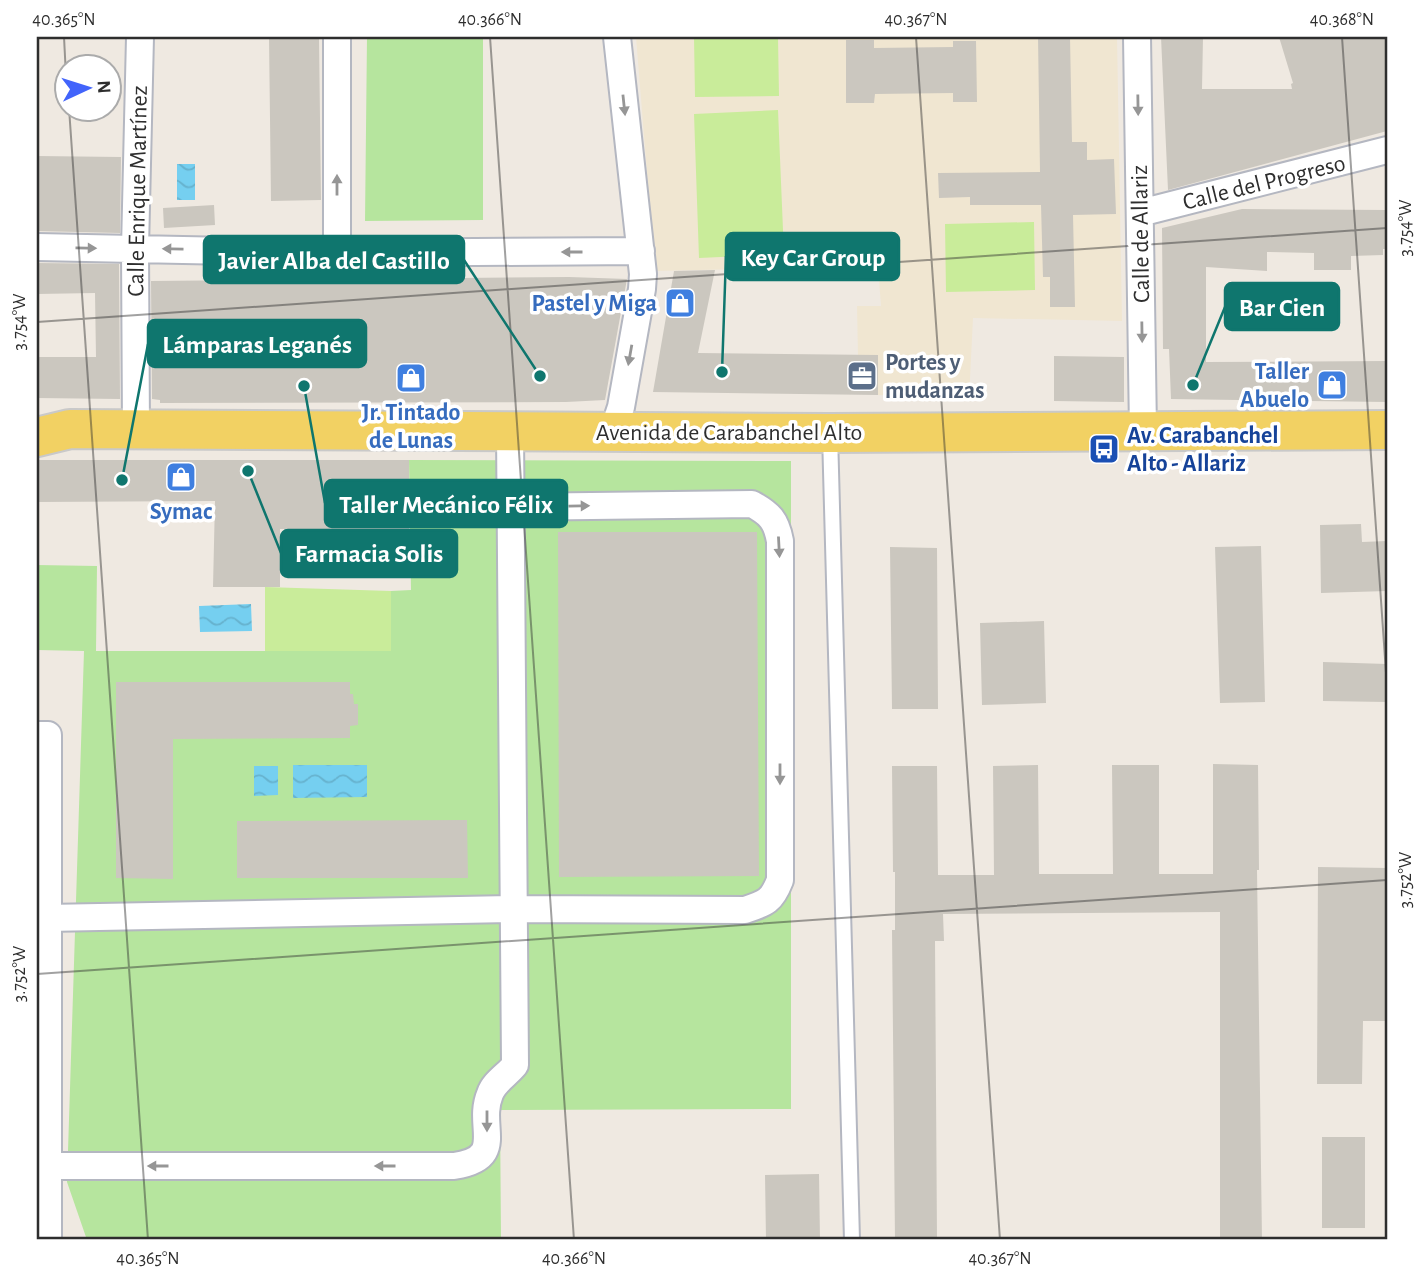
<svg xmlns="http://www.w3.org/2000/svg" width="1424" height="1277" viewBox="0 0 1424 1277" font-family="'Alegreya Sans',sans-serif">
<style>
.education{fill:#f0e6d1}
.park{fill:#b6e59e}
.pitch{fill:#c9ec9a}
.water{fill:url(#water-waves)}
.building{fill:#cbc7bf}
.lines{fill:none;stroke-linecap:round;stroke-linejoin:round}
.lane-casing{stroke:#b4b7c1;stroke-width:18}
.street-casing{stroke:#b4b7c1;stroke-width:30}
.primary-casing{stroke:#c9c9c9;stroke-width:42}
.lane{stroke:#fff;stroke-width:14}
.street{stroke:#fff;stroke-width:26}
.primary{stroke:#f2d163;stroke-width:38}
.oneway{fill:#969696}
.ticks{fill:none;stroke:#2e2e2e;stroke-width:2;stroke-opacity:0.45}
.labels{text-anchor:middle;stroke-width:7;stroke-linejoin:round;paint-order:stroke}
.street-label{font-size:24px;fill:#2e2e2e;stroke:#fff}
.shop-label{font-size:24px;font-weight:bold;fill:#366cbe;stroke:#fff;text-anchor:end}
.service-label{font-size:24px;font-weight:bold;fill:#4e5e75;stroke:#fff;text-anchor:start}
.transit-label{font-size:24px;font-weight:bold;fill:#164399;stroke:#fff;text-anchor:start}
.leader{fill:none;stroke:#0f766e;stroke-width:2.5}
.callout-dot{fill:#0f766e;stroke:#fff;stroke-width:2.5}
.callout{fill:#0f766e;stroke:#0f766e;stroke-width:2.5}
.callout-label{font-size:26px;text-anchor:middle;font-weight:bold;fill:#fff}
.neatline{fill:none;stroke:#2e2e2e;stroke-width:2.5}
.ticks-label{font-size:18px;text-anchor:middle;fill:#2e2e2e}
</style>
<defs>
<pattern id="water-waves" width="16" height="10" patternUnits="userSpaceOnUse" patternTransform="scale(1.75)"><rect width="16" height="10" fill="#75cff0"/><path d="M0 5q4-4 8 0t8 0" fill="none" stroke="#66b2ce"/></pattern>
</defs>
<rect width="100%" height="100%" fill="#efe9e1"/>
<path class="education" d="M636,37H1117L1122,321L973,318L969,399L878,395V356H858L857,306H881L878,266L655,271Z"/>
<path class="park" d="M367,37H483V220L365,221Z
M409,460L791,461V1109L500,1110L501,1240H87L67,1182L84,651L37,650V565L97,566L96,651H391V591L411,590Z"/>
<path class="pitch" d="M694,37H778L779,96L695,97Z
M778,110L784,254L699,258L694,114Z
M1034,222L1035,290L946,292L945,224Z
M265,587L391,591V651H265Z"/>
<path class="water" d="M177,164H195V200H177Z
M251,604L252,631L200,632L199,606Z
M293,765H367V797L293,798Z
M254,766H278V795L254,796Z"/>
<path class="building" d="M269,37H319L321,200L271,201Z
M1038,37H1070L1072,142H1087V160L1114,159L1116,214L1073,215L1075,307H1050V277H1043L1041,205H970V197L939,198L938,173L1040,172Z
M1161,37H1203L1202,89H1292L1291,84L1293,83L1279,37H1387V131L1168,190Z
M846,40H874V48L953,47V41H976L977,102H953V93L875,94L874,103H846Z
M37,156L121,157L120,233L37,231Z
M214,205L215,225L164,228L163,208Z
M1242,209L1387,210V249H1383V255L1351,256V270H1314V253L1267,252V271L1206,267V362L1387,361V402L1171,399L1169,349H1163L1162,228Z
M37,263L119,264L120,399L37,398V357H96L95,293L37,294Z
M715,270L698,353L878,355V395L653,392L674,271Z
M569,277L627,279L605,400L566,402L160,403V400L152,399L151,281Z
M1054,356L1124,357V402L1054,401Z
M37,460H409V530L280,529V587H213L215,501L37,502Z
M1361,524L1362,542L1387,541V591L1321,593L1320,525Z
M558,532H757L759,876L559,877Z
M1261,546L1265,702L1220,703L1215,547Z
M890,547L937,548L938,709H892Z
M1044,621L1046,703L982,705L980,623Z
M1323,662L1387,664V702L1323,701Z
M116,682H350V694H353L354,704H358V725L350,726V738L173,739V879L116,878Z
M1213,764L1258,765L1259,870H1257L1262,1240H1220V912L943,914L944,941H935L937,1240H895L892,930H895V872H893L892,766H937L938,875H994L993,766L1038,765L1039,874H1113L1112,765H1159V874H1213Z
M467,820L468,878H237V821Z
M1318,867L1387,868V1021H1363L1362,1084H1317Z
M1322,1137H1365V1228H1322Z
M819,1174L820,1240H766L765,1175Z"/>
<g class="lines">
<g class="lane-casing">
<path id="lane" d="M830,434L852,1240"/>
</g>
<g class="street-casing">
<path id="street" d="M337,37V253
M1137,37L1143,430
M1140,213L1387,150
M37,247L337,253L641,251
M136,430L135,248L140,37
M613,431L621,407L642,289L643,274L617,37
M37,735H48V1240
M47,918L514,909L745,910C766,903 772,901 780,880V541C776,520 770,514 752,504L511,507
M37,1166H454C508,1158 476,1127 490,1094C494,1082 507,1075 515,1065L510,431"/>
</g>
<g class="primary-casing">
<path id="primary" d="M37,437L70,429L830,433L1387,430"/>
</g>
<use href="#lane" class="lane"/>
<use href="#street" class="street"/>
<use href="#primary" class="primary"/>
</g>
<defs><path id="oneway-solid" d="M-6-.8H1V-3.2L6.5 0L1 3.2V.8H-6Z" transform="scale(1.75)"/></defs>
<g class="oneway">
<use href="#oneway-solid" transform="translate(624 105) rotate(84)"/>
<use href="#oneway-solid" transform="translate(1138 105) rotate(89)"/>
<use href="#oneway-solid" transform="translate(337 185) rotate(-90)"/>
<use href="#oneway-solid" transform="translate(86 248) rotate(1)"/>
<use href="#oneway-solid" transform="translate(173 249) rotate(-179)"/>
<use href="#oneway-solid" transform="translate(572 252) rotate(180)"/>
<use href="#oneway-solid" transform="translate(1142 332) rotate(89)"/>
<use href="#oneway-solid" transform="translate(630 355) rotate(100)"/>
<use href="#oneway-solid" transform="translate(579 506) rotate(-1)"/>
<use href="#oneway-solid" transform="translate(779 547) rotate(87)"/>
<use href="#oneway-solid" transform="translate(780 774) rotate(90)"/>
<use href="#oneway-solid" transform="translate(487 1121) rotate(90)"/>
<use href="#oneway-solid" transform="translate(158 1166) rotate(180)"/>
<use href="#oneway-solid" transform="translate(385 1166) rotate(180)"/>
</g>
<path class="ticks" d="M64,37L66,76M490,37L574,1240M916,37L1000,1240M1342,37L1387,687M69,108L148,1240M37,322L1387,228M37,974L1387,880"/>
<defs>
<g id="shop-square" transform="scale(1.575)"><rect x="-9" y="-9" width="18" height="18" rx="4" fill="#3f7fe0" stroke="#fff"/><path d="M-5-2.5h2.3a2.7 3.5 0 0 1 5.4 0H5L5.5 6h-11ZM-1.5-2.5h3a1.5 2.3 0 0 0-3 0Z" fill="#fff"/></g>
<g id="office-square" transform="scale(1.575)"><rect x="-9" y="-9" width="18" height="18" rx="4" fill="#5c6f8a" stroke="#fff"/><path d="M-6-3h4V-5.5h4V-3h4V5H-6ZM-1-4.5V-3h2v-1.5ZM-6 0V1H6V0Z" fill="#fff"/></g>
<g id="bus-square" transform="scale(1.575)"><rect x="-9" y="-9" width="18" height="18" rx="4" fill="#1a4fb4" stroke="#fff"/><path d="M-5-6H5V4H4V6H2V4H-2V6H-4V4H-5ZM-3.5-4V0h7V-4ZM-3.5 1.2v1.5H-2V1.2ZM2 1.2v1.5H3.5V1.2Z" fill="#fff"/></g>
</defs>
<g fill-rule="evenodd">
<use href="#shop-square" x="680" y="303"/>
<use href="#office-square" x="862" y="376"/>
<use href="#shop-square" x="411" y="378"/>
<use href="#shop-square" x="1332" y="385"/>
<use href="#bus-square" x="1104" y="449"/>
<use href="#shop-square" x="181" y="477"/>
</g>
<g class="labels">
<g class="street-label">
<text transform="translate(1264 182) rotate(-14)" y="8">Calle del Progreso</text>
<text transform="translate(137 191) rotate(-89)" y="8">Calle Enrique Martínez</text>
<text transform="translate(1140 234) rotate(-91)" y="8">Calle de Allariz</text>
<text x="729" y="440">Avenida de Carabanchel Alto</text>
</g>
<g class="shop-label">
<text x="657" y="311">Pastel y Miga</text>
<text x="1309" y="379">Taller<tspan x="1309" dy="28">Abuelo</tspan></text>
<text x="411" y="420" text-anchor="middle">Jr. Tintado<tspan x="411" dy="28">de Lunas</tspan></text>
<text x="181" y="519" text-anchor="middle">Symac</text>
</g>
<g class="service-label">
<text x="885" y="370">Portes y<tspan x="885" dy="28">mudanzas</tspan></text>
</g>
<g class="transit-label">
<text x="1127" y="443">Av. Carabanchel<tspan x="1127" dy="28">Alto - Allariz</tspan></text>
</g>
</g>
<path class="leader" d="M722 372L726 256M540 376L464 260M1193 385L1225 307M122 480L148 344M304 386L325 503M248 471L281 553"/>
<g class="callout-dot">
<circle cx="722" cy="372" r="7"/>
<circle cx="540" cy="376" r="7"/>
<circle cx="1193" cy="385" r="7"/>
<circle cx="122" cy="480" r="7"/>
<circle cx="304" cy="386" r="7"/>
<circle cx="248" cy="471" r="7"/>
</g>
<g class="callout">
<rect x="726" y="233" width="173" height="47" rx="7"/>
<rect x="204" y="236" width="260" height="47" rx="7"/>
<rect x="1225" y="283" width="114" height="47" rx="7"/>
<rect x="148" y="320" width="218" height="47" rx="7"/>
<rect x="325" y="480" width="242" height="47" rx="7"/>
<rect x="281" y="530" width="176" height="47" rx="7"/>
</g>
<g class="callout-label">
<text x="813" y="266">Key Car Group</text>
<text x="334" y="269">Javier Alba del Castillo</text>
<text x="1282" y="316">Bar Cien</text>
<text x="257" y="353">Lámparas Leganés</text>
<text x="446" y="513">Taller Mecánico Félix</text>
<text x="369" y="562">Farmacia Solis</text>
</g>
<rect width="1424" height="1277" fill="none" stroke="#ffffff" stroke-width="77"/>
<g transform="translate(88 88) rotate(86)"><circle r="33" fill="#ffffff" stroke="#ababab" stroke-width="2"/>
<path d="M0-5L12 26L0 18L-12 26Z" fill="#4264fb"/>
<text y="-10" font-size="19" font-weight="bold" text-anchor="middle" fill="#2e2e2e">N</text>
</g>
<rect x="38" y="38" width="1348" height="1200" class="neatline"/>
<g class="ticks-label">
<text x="64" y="25">40.365°N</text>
<text x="490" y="25">40.366°N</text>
<text x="916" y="25">40.367°N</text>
<text x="1342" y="25">40.368°N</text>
<text transform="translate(1405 228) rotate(-90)" y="6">3.754°W</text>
<text transform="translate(19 322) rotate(-90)" y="6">3.754°W</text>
<text transform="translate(1405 880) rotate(-90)" y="6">3.752°W</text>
<text transform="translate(19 974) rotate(-90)" y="6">3.752°W</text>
<text x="148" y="1264">40.365°N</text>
<text x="574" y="1264">40.366°N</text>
<text x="1000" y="1264">40.367°N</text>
</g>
</svg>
